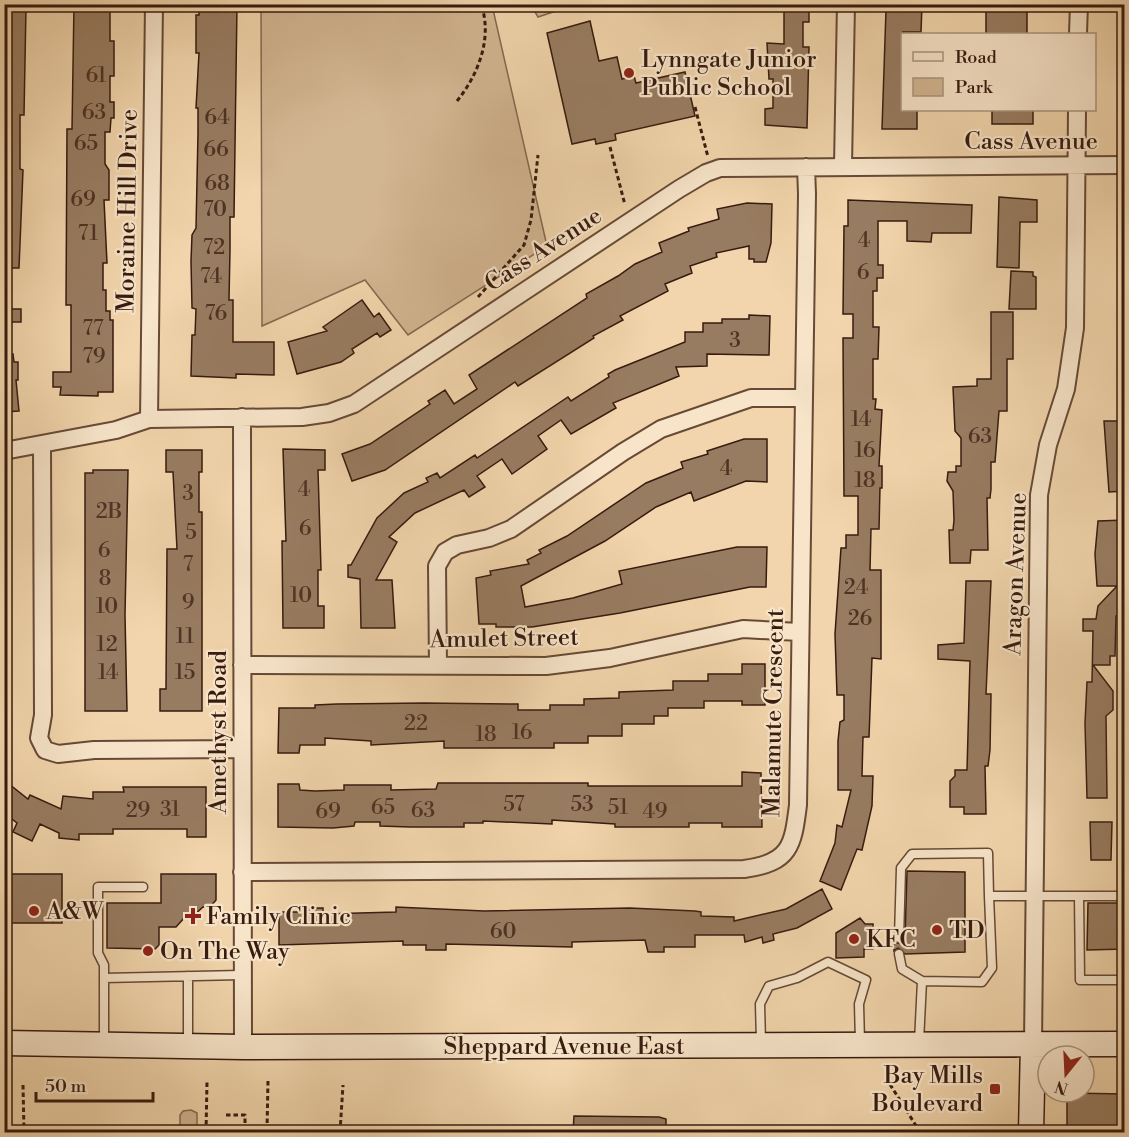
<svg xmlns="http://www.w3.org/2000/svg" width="1129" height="1137" viewBox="0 0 1129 1137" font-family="'Libre Bodoni',serif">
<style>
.green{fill:#d2b591;stroke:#846850;stroke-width:1.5}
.building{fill:#987c61;stroke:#371b0f;stroke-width:1.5}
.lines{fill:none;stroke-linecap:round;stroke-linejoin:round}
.lane-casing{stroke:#664a36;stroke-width:11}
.street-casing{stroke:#664a36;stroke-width:20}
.secondary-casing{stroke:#371b0f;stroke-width:27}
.path{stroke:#371b0f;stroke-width:3;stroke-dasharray:4.5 3;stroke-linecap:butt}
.lane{stroke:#f7e4c9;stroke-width:8}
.street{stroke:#f7e4c9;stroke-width:16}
.secondary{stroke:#f7e4c9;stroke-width:24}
.poi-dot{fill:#8f2418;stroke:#f7e4c9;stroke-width:2}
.labels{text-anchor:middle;stroke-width:4.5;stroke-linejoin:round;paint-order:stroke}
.number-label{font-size:21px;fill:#4f3324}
.poi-label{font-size:24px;fill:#371b0f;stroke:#f7e4c9;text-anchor:start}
.street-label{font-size:24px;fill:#371b0f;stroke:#f7e4c9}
</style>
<rect width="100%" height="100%" fill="#f2d5ac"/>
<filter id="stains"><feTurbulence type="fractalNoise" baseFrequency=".00333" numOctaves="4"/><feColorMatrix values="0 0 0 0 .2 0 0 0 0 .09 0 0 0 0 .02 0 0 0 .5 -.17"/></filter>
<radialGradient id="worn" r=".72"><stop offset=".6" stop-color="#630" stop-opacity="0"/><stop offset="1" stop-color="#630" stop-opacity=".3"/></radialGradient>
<path class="green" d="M261,5H492L547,246L408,335L365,280L262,326Z
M574,5L538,17L531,5V4Z
M191,1110L197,1113V1132H180V1115L183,1111Z"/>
<path class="building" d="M74,4H110V41H114V76H110V102H114V118H111L110,132H105V164L109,170V200H104L107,263H103V290H106V311H110V320H113V392H98V396L60,395L61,387H53V372H71V305H66L67,129H72Z
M199,4H237L234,217H230V250L229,300H233V342H274V375L236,374V378L191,376L192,335H195L196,309L192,308L191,261L192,235L196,228L198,133V108H196L199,53H196V15H199Z
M784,4H809V22H803V47H809L807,128L765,125V109L773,108V79H769L767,43L784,44Z
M902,4H922L921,32H903V110H917V129H882L886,10H902Z
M986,4H1027V34H986Z
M4,7H26L24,115H20V169L23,170L19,268H4Z
M590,21L599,61L617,57L622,79L634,76L636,83L685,72L695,116L615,134L616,140L596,144L595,139L572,144L547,33Z
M992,110H1033V124H992Z
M999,197L1037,200V222H1020L1019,268L997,267Z
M848,200L972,205L971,233H932L931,242L907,241V221H878V265H883V278H877V291H873V327H879L878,359H873V399H876L875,409L882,410L879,466H882V488H880L879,529H871L870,570H881V659L872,658L869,737H863L862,776H873L872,806L862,850L857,849L841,890L820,881L835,843L837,825L842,827L851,790H838V741L840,722L844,720V695H837L835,634L841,548H846V535H858V496H844L843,338H853V314H843L844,226H848Z
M747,203L772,204L771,243L766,262H754V259H749V246L716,253L717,257L690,266L692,273L665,284L668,291L620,316L623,320L593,336L594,338L518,386L515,382L385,470L352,481L342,454L370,444L430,404L428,401L445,390L454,404L477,389L469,375L587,298L586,294L618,276L635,264L662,252L659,243L689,231L688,228L719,219L717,209Z
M1011,271L1033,272V276L1036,277V309H1009Z
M362,300L374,317L379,313L391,330L380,337L377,333L352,349L354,353L341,362L297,374L288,342L327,331L323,327Z
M4,309H21V322H4Z
M991,312H1013V359H1007V411H999L995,462H991V489L990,498H987L988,550H971L970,563H950L949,530H953L954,520L953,491L947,481L948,472H956V466H961V438L955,431L953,387L977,386V379H991Z
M749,315L770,316L769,355L707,354V366L676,367L679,376L613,403L616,408L571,434L561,420L538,436L547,449L512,474L502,459L477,476L485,487L469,497L464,490L415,513L389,537L397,542L376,580H392L395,628H361L360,579L348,577V565H351L377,518L404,493L428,482L426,478L437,473L440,478L475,455L477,458L568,397L571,401L609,377L608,374L615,370L685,342V332H703V323H722V319H749Z
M4,354H13L14,362H18V380H16L19,411L4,412Z
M1104,421H1125V491L1109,492Z
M744,439H767V482L746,481L694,501L691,492L656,507L605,541L521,586L525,607L573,598L622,584L619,571L737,547H767L766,587H750L620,613L532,627H496V624H479L476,578L491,575L490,571L529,564L527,560L541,553L539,550L567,536L646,483L683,468L681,462L708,454L707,451Z
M283,449L325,450V470H318L321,570H318V606H324V628H283L282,541H286Z
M166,450H202V472H199V512H202V711H160V689H166L167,549H177L173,472H166Z
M93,470H128L125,615L127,711H85V473H93Z
M1125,520V616H1116L1115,656H1110V665H1093L1113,691V710L1106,716L1107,798H1087L1085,723L1087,682H1092L1093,631H1083V619H1096L1098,606L1117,586H1097L1095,554L1098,521Z
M966,581H991L986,694H991L990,750L988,766H985L986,814H964V807H950V781L955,776V770H967L970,661L938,659V645L964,643Z
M742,664H765V705H742V701H704V708H668V716H654V724H622V736H588V743H554V748H444V741L371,745V741L325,738V745H300L299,753H278L279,708H315V705L337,704L424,703L518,704V710H550V705H584V699L619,698V692L673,690V681H708V674H742Z
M742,772L761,773L762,827H722V823H689V827H615V824L552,820V824L483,821V823H464V827H410L380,826V822H355L354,826L333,828L278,827V784H299L300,790L315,791L344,790V785H391V790L436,789L438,783H588V786H742Z
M4,780L28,799L30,795L61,809L63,796L93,799V792H124L123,787H206V837H187V829H113V834H79V840L59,838V833L40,824L32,841L13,832L17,823L4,813Z
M1090,822H1112L1111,860H1091Z
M907,871L965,872V952L905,954L898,948L894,951V942L901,944L905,939Z
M4,874H62V923H4Z
M161,874H216V900L210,907H203L192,917H185L176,927H159V945L155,949L107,948V903H161Z
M822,889L832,909L797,928L773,934L774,940L763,943L762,937L745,942L744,935H695V947H664V952H648L645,940L572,942V947L446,944V950H426V945H403V941L279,945V912H305V908H323V914L396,912V907L484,911L630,908L695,911L701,912V916L734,917V921L786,909Z
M1088,903H1125V949L1087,950Z
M860,918L865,924H873V949H864V957L836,958V933Z
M1067,1093L1125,1094V1132H1067Z
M574,1116L659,1117L666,1119V1132H573Z"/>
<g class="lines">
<g class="lane-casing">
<path id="lane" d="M1124,896H1079L1080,980H1124
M899,938L901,868L912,854L988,853L989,896
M899,954L902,969L922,981
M188,976V1043
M104,978L241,975
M104,1042V965L98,953V887H143
M761,1042L760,1004L769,986L797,978L828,962L866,980L859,1004L860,1042
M919,1042L922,981L982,982L992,968L989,896H1079"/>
</g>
<g class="street-casing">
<path id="street" d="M1078,34L1079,4
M843,165L846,4
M242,417L243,1047
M149,419L154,4
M42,446L43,715L39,738L45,750L58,754L94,750L241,749
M4,451L116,430L149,419L302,417L329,413L354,404L679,189L706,173L720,168L1124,165
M242,665L546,666L610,658L743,629L799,632
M438,665L437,566L445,552L457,545L489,538L511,529L623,452L661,429L751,398H802
M242,872L744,869C790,863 793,846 798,805L807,194L806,167
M1033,1044L1039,495L1048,445L1066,389L1075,328L1077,110"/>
</g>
<g class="secondary-casing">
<path id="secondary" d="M4,1043L243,1047L1124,1044
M1031,1132L1033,1044"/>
</g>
<path class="path" d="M512,4L513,6
M457,101C478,75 493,38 481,4
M695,107L708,157
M610,147L625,205
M478,297L524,245L531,220L538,155
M886,1078L920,1132
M268,1081L267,1130H340
M23,1085L24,1132
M226,1115H245V1132
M200,1130H267
M206,1132L207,1082
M340,1132L343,1085"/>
<use href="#lane" class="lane"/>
<use href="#street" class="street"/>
<use href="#secondary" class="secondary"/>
</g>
<g class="poi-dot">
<circle cx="629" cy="73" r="6"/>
<circle cx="34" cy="911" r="6"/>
<path d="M190 907h6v6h6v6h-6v6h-6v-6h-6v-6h6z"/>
<circle cx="937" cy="930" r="6"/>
<circle cx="854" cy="939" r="6"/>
<circle cx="148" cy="951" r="6"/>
<rect x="989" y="1083" width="12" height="12" rx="3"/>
</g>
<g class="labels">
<g class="number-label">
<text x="96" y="82">61</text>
<text x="94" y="119">63</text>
<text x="217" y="124">64</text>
<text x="86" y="150">65</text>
<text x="216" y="156">66</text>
<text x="217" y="190">68</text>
<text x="83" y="206">69</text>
<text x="215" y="216">70</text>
<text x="88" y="240">71</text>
<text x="864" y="247">4</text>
<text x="214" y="254">72</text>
<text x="863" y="279">6</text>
<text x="211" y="283">74</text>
<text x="216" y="320">76</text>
<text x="93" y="335">77</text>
<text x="735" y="347">3</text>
<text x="94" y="363">79</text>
<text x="861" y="426">14</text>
<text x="980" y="443">63</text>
<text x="865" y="457">16</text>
<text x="726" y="475">4</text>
<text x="865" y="487">18</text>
<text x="304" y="496">4</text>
<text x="188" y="500">3</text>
<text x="109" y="518">2B</text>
<text x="305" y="535">6</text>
<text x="191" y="539">5</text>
<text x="104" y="557">6</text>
<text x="188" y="571">7</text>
<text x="105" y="585">8</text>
<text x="856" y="594">24</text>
<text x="301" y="602">10</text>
<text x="188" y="609">9</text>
<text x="107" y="613">10</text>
<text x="860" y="625">26</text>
<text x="185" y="643">11</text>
<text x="107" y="651">12</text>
<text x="108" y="679">14</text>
<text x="185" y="679">15</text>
<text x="416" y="730">22</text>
<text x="522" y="739">16</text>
<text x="486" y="741">18</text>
<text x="514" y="811">57</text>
<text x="582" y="811">53</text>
<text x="383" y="814">65</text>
<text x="618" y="814">51</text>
<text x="170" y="816">31</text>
<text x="138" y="817">29</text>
<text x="423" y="817">63</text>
<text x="328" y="818">69</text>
<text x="655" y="818">49</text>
<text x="503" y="938">60</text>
</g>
<g class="poi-label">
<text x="641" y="67">Lynngate Junior<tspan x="641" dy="28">Public School</tspan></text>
<text x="46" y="919">A&amp;W</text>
<text x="206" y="924">Family Clinic</text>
<text x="949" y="938">TD</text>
<text x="866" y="947">KFC</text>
<text x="160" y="959">On The Way</text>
<text x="983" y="1083" text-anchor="end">Bay Mills<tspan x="983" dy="28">Boulevard</tspan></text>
</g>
<g class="street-label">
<text x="1031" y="149">Cass Avenue</text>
<text transform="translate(127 211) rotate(-89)" y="8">Moraine Hill Drive</text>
<text transform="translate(543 249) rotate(-33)" y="8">Cass Avenue</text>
<text transform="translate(1015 574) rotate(-88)" y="8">Aragon Avenue</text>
<text transform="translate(504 638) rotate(-1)" y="8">Amulet Street</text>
<text transform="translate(773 713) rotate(-89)" y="8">Malamute Crescent</text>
<text transform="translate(218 732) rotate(-90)" y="8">Amethyst Road</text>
<text x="564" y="1054">Sheppard Avenue East</text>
</g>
</g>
<rect width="1129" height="1137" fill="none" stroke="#f2d5ac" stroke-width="24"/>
<rect x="6" y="6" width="1117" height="1125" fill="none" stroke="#371b0f" stroke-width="3"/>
<rect x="12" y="12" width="1105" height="1113" fill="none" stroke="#371b0f" stroke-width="1.5"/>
<rect x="901" y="33" width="195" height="78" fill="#f7e4c9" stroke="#aa947f" stroke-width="1.5"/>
<rect x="913" y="52" width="30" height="9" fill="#f7e4c9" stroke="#aa947f" stroke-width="1.5"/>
<text x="955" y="63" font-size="18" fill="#371b0f">Road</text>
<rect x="913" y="78" width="30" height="18" fill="#d2b591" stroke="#aa947f" stroke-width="1.5"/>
<text x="955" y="93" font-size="18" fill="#371b0f">Park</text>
<g transform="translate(1066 1074) rotate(198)"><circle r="28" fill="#f7e4c9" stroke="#aa947f" stroke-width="1.5"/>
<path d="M0-4.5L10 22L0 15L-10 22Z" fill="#8f2418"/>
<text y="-9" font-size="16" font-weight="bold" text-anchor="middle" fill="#371b0f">N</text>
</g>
<path d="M36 1092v9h117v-9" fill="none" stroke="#371b0f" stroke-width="3"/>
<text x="45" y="1092" font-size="18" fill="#371b0f" stroke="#f7e4c9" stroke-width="4.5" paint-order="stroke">50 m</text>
<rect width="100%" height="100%" filter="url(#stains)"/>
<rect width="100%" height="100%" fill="url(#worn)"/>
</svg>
